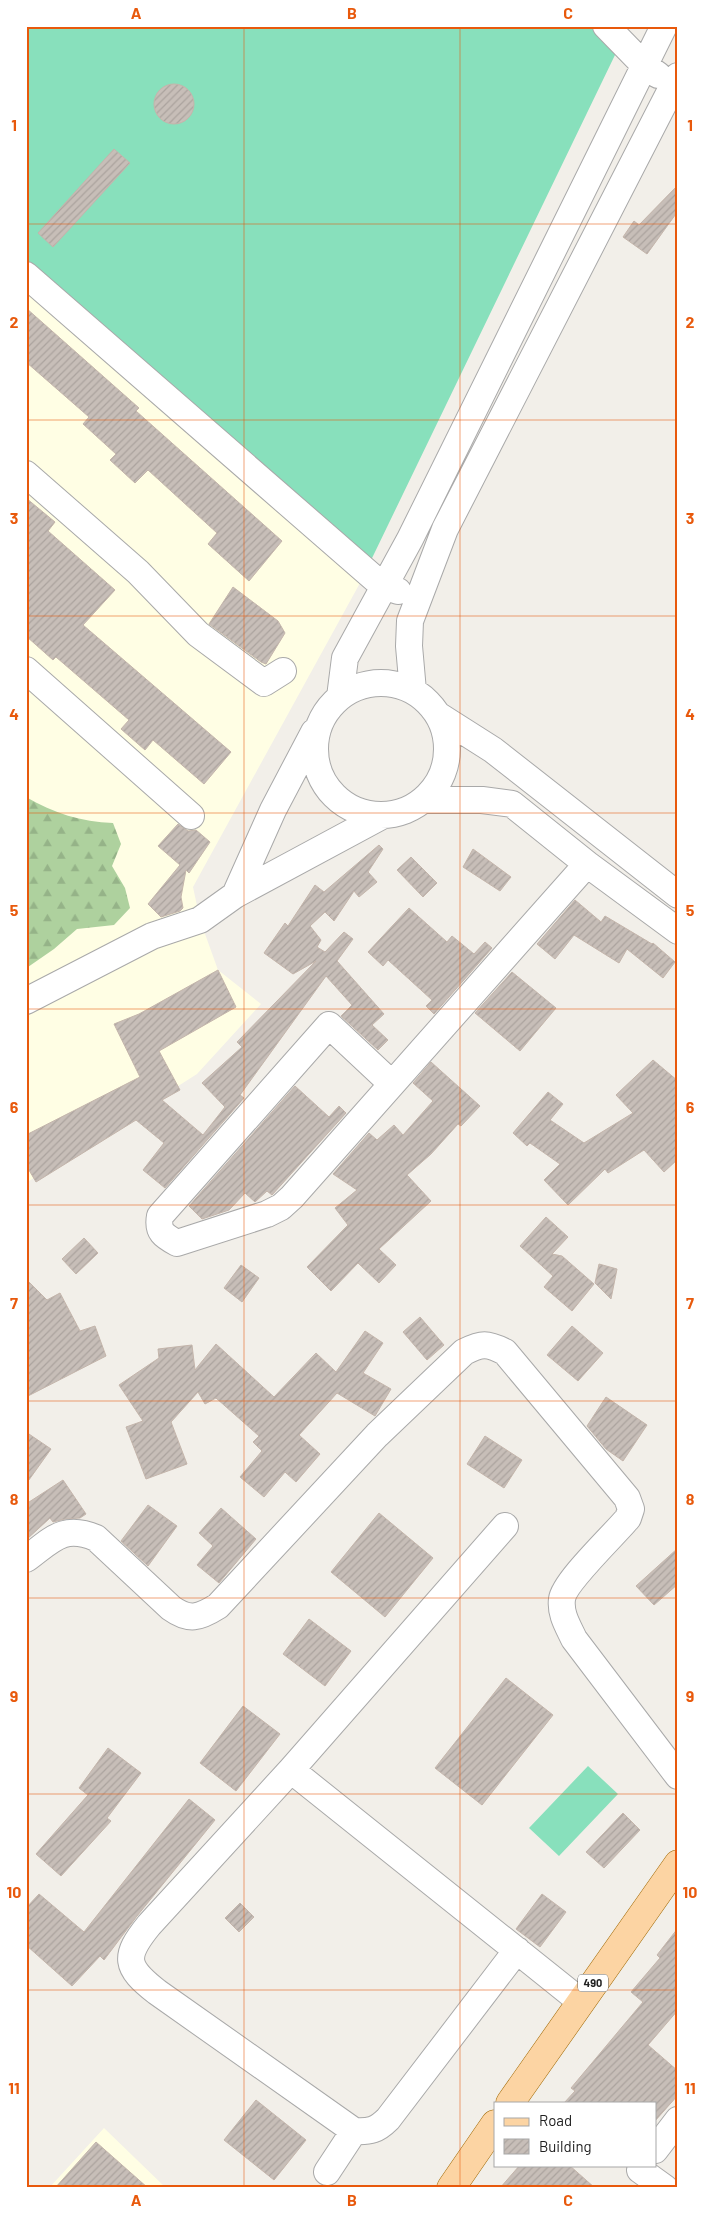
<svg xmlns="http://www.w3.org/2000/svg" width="704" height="2214" viewBox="0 0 704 2214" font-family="Barlow,sans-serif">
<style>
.education{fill:#fffee4}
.forest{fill:url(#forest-firs)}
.pitch{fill:#88e0bc}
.building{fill:url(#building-hatch);stroke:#c4b5ab}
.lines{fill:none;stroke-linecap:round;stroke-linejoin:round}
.minor-casing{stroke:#a9a9a9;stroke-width:28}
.major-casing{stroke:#9f6700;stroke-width:29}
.minor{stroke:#fff;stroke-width:26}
.major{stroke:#fcd4a3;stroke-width:28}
.grid{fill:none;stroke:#e8590c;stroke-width:1;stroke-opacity:0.55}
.labels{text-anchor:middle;stroke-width:4.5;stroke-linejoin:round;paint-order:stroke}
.shield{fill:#fff;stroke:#646464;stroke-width:1}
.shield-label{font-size:11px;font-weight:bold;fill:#222}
.neatline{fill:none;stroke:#e8590c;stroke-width:2}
.grid-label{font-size:16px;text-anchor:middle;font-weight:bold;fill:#e8590c}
</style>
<defs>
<pattern id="forest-firs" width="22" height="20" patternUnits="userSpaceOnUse" patternTransform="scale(1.25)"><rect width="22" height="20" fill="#aed19e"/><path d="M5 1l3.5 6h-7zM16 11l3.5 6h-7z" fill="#95b388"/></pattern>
<pattern id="building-hatch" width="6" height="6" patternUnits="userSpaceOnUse" patternTransform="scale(1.25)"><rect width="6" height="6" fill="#c7beb8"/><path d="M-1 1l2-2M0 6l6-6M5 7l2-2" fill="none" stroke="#aba39e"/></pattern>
</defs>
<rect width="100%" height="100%" fill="#f2efe9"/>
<path class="education" d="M26,291L360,583L193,887L200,920L218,970L261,1004L197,1074L26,1183Z
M104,2128L166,2188H49Z"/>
<path class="forest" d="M26,797C54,813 81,822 113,823L121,844L112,866L125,888L130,908L114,925L77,929L54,949L28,967L26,966Z"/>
<path class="pitch" d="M26,26H629L360,583L26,291Z
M588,1766L618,1794L559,1856L529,1828Z"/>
<path class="building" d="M154 104a20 20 0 1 1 40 0a20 20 0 1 1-40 0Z
M114,149L130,163L53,247L38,233Z
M678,185V211L647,254L623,237L634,221L639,225Z
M26,308L139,408L136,411L282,541L249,581L208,544L217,533L148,470L135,483L110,460L116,454L83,424L89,417L26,362Z
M26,498L55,522L48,531L115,590L83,625L231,752L204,784L153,740L145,750L121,729L129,720L56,657L53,660L26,636Z
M233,587L278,621L285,633L266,664L261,662L209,624Z
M178,824L188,831L196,830L210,842L189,873L186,870L181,897L183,908L180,911L161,917L148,904L180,865L158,846Z
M379,845L383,849L368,872L377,882L359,897L354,891L334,921L325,912L310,926L321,940L317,947L325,952L344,932L353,939L337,961L384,1014L372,1025L388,1040L378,1050L341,1016L352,1005L326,976L240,1095L244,1098L165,1188L143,1170L164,1143L136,1120L36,1182L26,1165V1135L140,1077L114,1024L139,1014L218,970L236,1007L159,1051L180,1090L162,1100L203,1135L225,1107L202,1083L242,1047L237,1042L316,961L293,974L264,953L285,923L288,926L315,885L324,892Z
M473,849L511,877L500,891L463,867Z
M411,857L437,883L423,897L397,870Z
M575,900L601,922L605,916L652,944L653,943L675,962L663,978L627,949L619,963L574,935L555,959L537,944Z
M409,908L447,942L452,936L474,954L485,942L492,948L434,1014L426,1006L432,1000L388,960L383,966L368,952Z
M512,972L556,1008L520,1051L475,1013Z
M653,1060L678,1081V1159L664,1172L644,1150L608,1173L605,1169L568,1205L544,1180L560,1164L530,1143L527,1146L513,1133L548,1092L563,1104L550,1120L584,1143L633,1113L616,1095Z
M431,1062L480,1106L461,1126L458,1124L431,1154L407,1175L431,1201L379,1249L396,1265L379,1283L358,1263L331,1291L307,1267L348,1225L335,1208L357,1190L333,1174L369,1133L377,1140L394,1125L403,1135L433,1101L413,1083Z
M295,1086L329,1117L339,1106L346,1113L272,1195L267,1191L255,1202L245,1193L229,1210L202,1219L189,1206Z
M546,1217L568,1237L552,1254L562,1256L594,1284L572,1311L544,1287L553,1276L520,1246Z
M84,1238L98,1253L76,1274L62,1259Z
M599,1264L617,1269L611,1299L595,1283Z
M241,1265L259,1278L242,1302L224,1288Z
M26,1279L47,1300L60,1293L80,1331L95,1326L106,1356L26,1397Z
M420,1317L444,1345L427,1360L403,1332Z
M572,1326L603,1353L578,1381L547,1355Z
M365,1331L383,1343L363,1373L391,1389L375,1416L337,1393L299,1435L320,1454L296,1482L285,1472L264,1497L240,1477L262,1451L253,1442L259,1436L216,1398L205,1404L198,1392L171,1422L187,1464L146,1479L126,1427L143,1421L119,1385L159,1358L158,1349L192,1345L195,1370L216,1344L274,1397L316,1353L336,1372Z
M606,1397L647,1425L623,1461L606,1449L587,1426Z
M26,1432L51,1449L26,1484Z
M485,1436L522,1460L504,1488L467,1464Z
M63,1480L86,1514L80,1518L65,1519L53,1522L50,1518L26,1540V1504Z
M148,1505L177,1526L148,1566L121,1541Z
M221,1508L256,1539L219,1583L197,1565L213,1546L199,1533Z
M379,1513L433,1558L385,1617L331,1572Z
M678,1548V1584L654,1605L636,1586Z
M309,1619L351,1651L325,1686L283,1654Z
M506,1678L553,1715L482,1805L435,1768Z
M243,1706L280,1734L236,1791L200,1763Z
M108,1748L141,1773L107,1818L111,1821L61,1876L36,1854L88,1795L79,1788Z
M189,1799L215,1820L137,1916L104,1960L100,1956L72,1986L26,1945V1908L39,1894L84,1932Z
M623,1813L640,1830L604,1868L586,1852Z
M542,1894L566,1912L540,1947L516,1929Z
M240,1903L254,1917L239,1932L225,1918Z
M678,1928V2010L648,2045L678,2071V2095L655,2121V2103H564L575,2091L571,2088L643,2002L631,1992L660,1958L657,1955Z
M256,2100L306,2140L274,2180L224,2140Z
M96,2142L148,2188H55Z
M520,2165H569L595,2188H500Z"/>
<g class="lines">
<g class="minor-casing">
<path id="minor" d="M606,26L644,65L658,75
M26,275L383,586L398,591
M26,474L138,572L198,634L264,683L283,671
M26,670L191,816
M315 749a66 66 0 1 1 132 0a66 66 0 1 1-132 0Z
M413,691L409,646L410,621L445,529L678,76
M340,697L345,658L410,539L664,26
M438,715L493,750L678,895
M426,800H482L512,804L587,864L678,931
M235,895L273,810L314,732
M26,1001L152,936L200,920L235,895L380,817
M392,1084L329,1025L160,1216C157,1232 164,1236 177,1243L267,1214L281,1207L292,1197L587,864
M26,1559C52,1540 63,1524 96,1538L171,1608C189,1621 199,1618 218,1606L377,1435L464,1352C482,1343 487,1343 505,1352L627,1498L631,1509L628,1518C615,1534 564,1582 562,1599C560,1614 568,1626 574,1639L678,1776
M291,1770L580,2001
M354,2131L157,1992C125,1967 123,1957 149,1925L291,1770L505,1526
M655,2150L678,2120
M640,2170L665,2188
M327,2172L354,2131C370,2132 377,2130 388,2119L517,1950"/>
</g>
<g class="major-casing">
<path id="major" d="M510,2103L678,1864
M451,2188L495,2124"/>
</g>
<use href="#minor" class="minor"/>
<use href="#major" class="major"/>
</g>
<path class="grid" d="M244,26V2188M460,26V2188M26,224H678M26,420H678M26,616H678M26,813H678M26,1009H678M26,1205H678M26,1401H678M26,1598H678M26,1794H678M26,1990H678"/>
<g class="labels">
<rect class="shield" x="578" y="1974.5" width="30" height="17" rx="4"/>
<g class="shield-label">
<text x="593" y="1987">490</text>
</g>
</g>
<rect width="704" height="2214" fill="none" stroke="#ffffff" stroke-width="55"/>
<rect x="494" y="2102" width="162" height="65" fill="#ffffff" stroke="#a7a7a7"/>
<rect x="504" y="2118" width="25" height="8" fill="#fcd4a3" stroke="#a7a7a7"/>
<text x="539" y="2126" font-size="15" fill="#222222">Road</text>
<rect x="504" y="2139" width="25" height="15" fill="url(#building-hatch)" stroke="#a7a7a7"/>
<text x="539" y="2152" font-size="15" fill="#222222">Building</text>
<rect x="28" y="28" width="648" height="2158" class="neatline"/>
<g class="grid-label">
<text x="136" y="19">A</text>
<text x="352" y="19">B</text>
<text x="568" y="19">C</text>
<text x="14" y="131">1</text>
<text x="690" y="131">1</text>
<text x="14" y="328">2</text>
<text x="690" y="328">2</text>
<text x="14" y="524">3</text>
<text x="690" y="524">3</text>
<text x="14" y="720">4</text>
<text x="690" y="720">4</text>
<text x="14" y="916">5</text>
<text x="690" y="916">5</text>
<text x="14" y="1113">6</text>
<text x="690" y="1113">6</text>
<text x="14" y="1309">7</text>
<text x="690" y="1309">7</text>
<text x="14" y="1505">8</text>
<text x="690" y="1505">8</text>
<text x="14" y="1702">9</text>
<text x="690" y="1702">9</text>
<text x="14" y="1898">10</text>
<text x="690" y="1898">10</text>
<text x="14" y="2094">11</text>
<text x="690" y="2094">11</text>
<text x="136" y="2206">A</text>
<text x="352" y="2206">B</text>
<text x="568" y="2206">C</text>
</g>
</svg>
